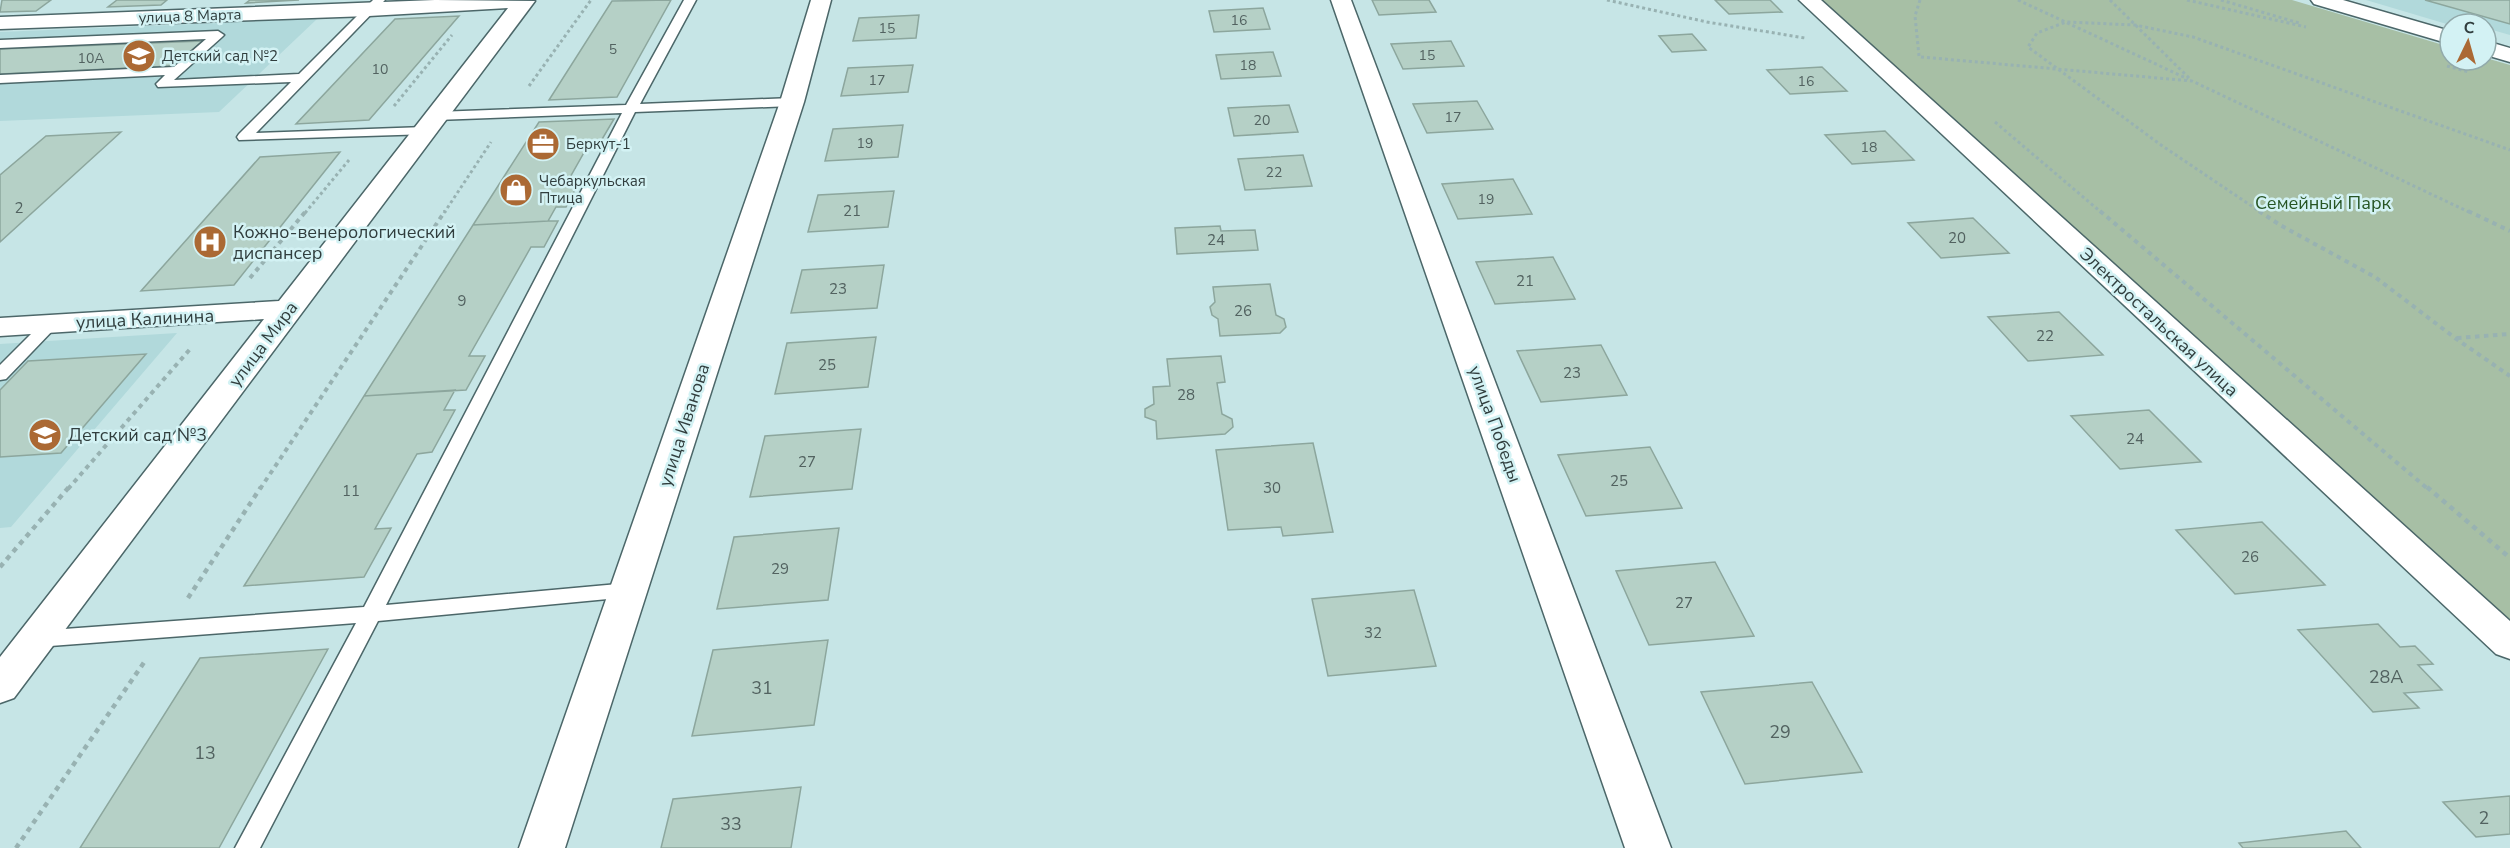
<svg xmlns="http://www.w3.org/2000/svg" width="2510" height="848" viewBox="0 0 2510 848" font-family="'Nunito Sans',sans-serif">
<style>
.built{fill:#b1d9db}
.green{fill:#a7bfa5}
.building{fill:#b5d0c6;stroke:#8ca69d;stroke-width:1.5}
.lines{fill:none;stroke-linecap:round;stroke-linejoin:round}
.service-casing{stroke:#4c6769;stroke-width:3}
.minor-casing{stroke:#4c6769;stroke-width:3}
.secondary-casing{stroke:#4c6769;stroke-width:3}
.path-far2{stroke:#98b2b2;stroke-width:3;stroke-dasharray:3 3;stroke-linecap:butt}
.path-far1{stroke:#98b2b2;stroke-width:4;stroke-dasharray:4.5 4.5;stroke-linecap:butt}
.path{stroke:#98b2b2;stroke-width:4.5;stroke-dasharray:5 5;stroke-linecap:butt}
.service{fill:#fff;fill-rule:evenodd}
.minor{fill:#fff;fill-rule:evenodd}
.secondary{fill:#fff;fill-rule:evenodd}
.labels{text-anchor:middle;stroke-width:5;stroke-linejoin:round;paint-order:stroke}
.far-number-label{font-size:14px;fill:#526260}
.far-street-label{font-size:15px;fill:#313e3e;stroke:#d3f2f4}
.far-poi-label{font-size:15px;fill:#313e3e;stroke:#d3f2f4;text-anchor:start}
.number-label{font-size:15px;fill:#526260}
.park-label{font-size:18px;fill:#275524;stroke:#d3f2f4}
.poi-label{font-size:18px;fill:#313e3e;stroke:#d3f2f4;text-anchor:start}
.street-label{font-size:18px;fill:#313e3e;stroke:#d3f2f4}
.near-number-label{font-size:18px;fill:#526260}
</style>
<rect width="100%" height="100%" fill="#c6e5e6"/>
<path class="built" d="M2366,0H2510V35L2489,29L2486,31V24L2450,25Z
M317,19L219,112L0,121V32Z
M177,333L11,527L0,528V344Z"/>
<path class="green" d="M1822,0H2292L2450,47V60H2486V58L2510,65V624Z"/>
<path class="building" d="M2,0H51L36,11L0,12Z
M117,0H167L161,5L108,7Z
M250,0H299L246,3Z
M671,0L617,97L549,100L612,1Z
M1372,0H1429L1436,12L1379,15Z
M1715,0H1770L1782,12L1729,14Z
M2425,0H2510V24Z
M1263,8L1270,29L1214,32L1209,11Z
M919,15L916,38L853,41L859,18Z
M459,16L369,120L296,124L395,19Z
M1692,34L1706,50L1672,52L1659,36Z
M203,41L173,66L0,74V49Z
M1451,41L1464,66L1403,69L1391,44Z
M1273,52L1281,76L1221,79L1216,55Z
M913,65L908,92L841,96L848,68Z
M1822,67L1847,91L1790,94L1767,70Z
M1477,101L1493,129L1427,133L1413,104Z
M1289,105L1298,132L1234,136L1228,108Z
M614,119L601,141L590,142L568,181L580,180L566,207H556L548,221L473,225L539,122Z
M903,125L898,157L825,161L833,129Z
M1885,131L1914,160L1852,164L1825,135Z
M121,132L0,242V175L46,136Z
M340,152L234,285L141,291L260,157Z
M1303,155L1312,186L1245,190L1238,159Z
M1513,179L1532,214L1458,219L1442,184Z
M894,191L888,227L808,232L818,195Z
M1973,218L2009,253L1941,258L1908,223Z
M548,221H558L544,247H531L469,356H485L466,390L364,396L473,225Z
M1220,226L1221,231L1255,230L1258,250L1177,254L1175,228Z
M1553,257L1575,299L1495,304L1476,262Z
M884,265L877,308L791,313L802,270Z
M1270,284L1276,315L1284,319L1286,327L1280,333L1220,336L1218,319L1212,315L1210,307L1215,302L1213,287Z
M2059,312L2103,355L2028,361L1988,317Z
M876,337L868,387L775,394L787,343Z
M1601,345L1627,395L1541,402L1517,351Z
M146,354L61,453L0,457V390L28,361Z
M1221,356L1225,382L1217,383L1222,414L1232,419L1233,427L1225,434L1157,439L1156,421L1145,417V409L1154,404L1153,387L1170,386L1167,359Z
M455,390L444,410H455L432,452L417,454L375,529L391,528L364,577L244,586L364,396Z
M2149,410L2201,462L2120,469L2071,416Z
M861,429L852,489L750,497L765,436Z
M1313,443L1333,532L1283,536L1281,527L1228,530L1216,450Z
M1650,447L1682,508L1586,516L1558,455Z
M2262,522L2325,585L2235,594L2176,530Z
M839,528L828,600L717,609L734,537Z
M1715,562L1754,636L1649,645L1616,571Z
M1414,590L1436,666L1328,676L1312,599Z
M2378,624L2400,647L2415,646L2433,664L2418,665L2442,690L2404,693L2419,708L2373,712L2298,630Z
M828,640L814,725L692,736L713,650Z
M328,649L219,848H80L200,658Z
M1812,682L1862,772L1745,784L1701,692Z
M801,787L791,848H661L673,799Z
M2510,796V834L2476,837L2443,802Z
M2346,831L2361,848H2243L2239,843Z"/>
<g class="lines">
<g class="service-casing">
<path id="service" d="M373,0H385L256,133L425,127L430,128L432,131L430,134L239,140L237,137L239,134L291,82L158,87L156,84L165,75L0,83V75L174,67L206,39L0,48V40L218,31L224,35L222,37L174,80L299,74Z
M684,0H696L640,104L792,98L798,102L792,106L635,112L386,605L629,583L636,585L639,590L636,595L629,597L378,621L260,848H235L356,623L37,647L29,645L26,639L29,633L37,631L364,607L622,113L436,120L429,116L436,112L626,105Z
M50,319L56,321L58,324L56,327L6,379L0,380V365L44,321Z"/>
</g>
<g class="minor-casing">
<path id="minor" d="M435,0L535,1L14,698L0,703V657L264,319L0,336V318L279,301L508,8L369,16L0,29V17Z
M811,0H831L804,102L565,848H519L780,102Z
M1331,0H1351L1671,848H1625Z
M1799,0H1821L2510,621V659L2496,654Z"/>
</g>
<g class="secondary-casing">
<path id="secondary" d="M2311,0H2343L2450,31V44L2314,4Z
M2486,41L2510,48V62L2486,55Z"/>
</g>
<path class="path-far2" d="M1607,0L1707,22L1805,38
M2018,0L2188,79
M2110,0L2189,78
M2187,0L2306,27
M2221,0L2299,23
M1919,56L1915,16L1920,0
M1921,57L2192,81L2471,213
M2447,66L2469,72
M529,86L591,0
M394,106L452,35
M1995,122L2102,213
M305,213L349,160
M444,213L491,142
M2262,213L2161,145L2028,47L2037,33L2066,22L2135,25L2193,37L2510,150"/>
<path class="path-far1" d="M2100,211L2428,489
M2259,211L2280,225L2375,277L2455,338L2510,376
M2468,211L2510,231
M250,278L306,211
M2457,338L2510,334
M68,489L191,348
M260,489L445,211"/>
<path class="path" d="M2427,487L2510,558
M0,567L69,487
M188,598L261,487
M16,848L145,661"/>
<use href="#service" class="service"/>
<use href="#minor" class="minor"/>
<use href="#secondary" class="secondary"/>
</g>
<defs>
<g id="school-disc" transform="scale(1.725)"><circle r="9.5" fill="#ab6934" stroke="#d3f2f4"/><path d="M0-5L7-2L0 1L-7-2ZM-4 1L0 2.5L4 1V4Q0 6-4 4Z" fill="#fff"/></g>
<g id="office-disc" transform="scale(1.725)"><circle r="9.5" fill="#ab6934" stroke="#d3f2f4"/><path d="M-6-3h4V-5.5h4V-3h4V5H-6ZM-1-4.5V-3h2v-1.5ZM-6 0V1H6V0Z" fill="#fff"/></g>
<g id="shop-disc" transform="scale(1.725)"><circle r="9.5" fill="#ab6934" stroke="#d3f2f4"/><path d="M-5-2.5h2.3a2.7 3.5 0 0 1 5.4 0H5L5.5 6h-11ZM-1.5-2.5h3a1.5 2.3 0 0 0-3 0Z" fill="#fff"/></g>
<g id="hospital-disc" transform="scale(1.725)"><circle r="9.5" fill="#ab6934" stroke="#d3f2f4"/><path d="M-5-5h3v3.5h4V-5h3V5h-3V1.5h-4V5h-3Z" fill="#fff"/></g>
</defs>
<g fill-rule="evenodd">
<use href="#school-disc" x="139" y="56"/>
<use href="#office-disc" x="543" y="144"/>
<use href="#shop-disc" x="516" y="190"/>
<use href="#hospital-disc" x="210" y="242"/>
<use href="#school-disc" x="45" y="435"/>
</g>
<g class="labels">
<g class="far-number-label">
<text x="1239" y="25">16</text>
<text x="887" y="33">15</text>
<text x="613" y="54">5</text>
<text x="1427" y="60">15</text>
<text x="91" y="63">10А</text>
<text x="1248" y="70">18</text>
<text x="380" y="74">10</text>
<text x="877" y="85">17</text>
<text x="1806" y="86">16</text>
<text x="1453" y="122">17</text>
<text x="1262" y="125">20</text>
<text x="865" y="148">19</text>
<text x="1869" y="152">18</text>
<text x="1274" y="177">22</text>
<text x="1486" y="204">19</text>
</g>
<g class="far-street-label">
<text transform="translate(190 16) rotate(-2)" y="5">улица 8 Марта</text>
</g>
<g class="far-poi-label">
<text x="162" y="61">Детский сад №2</text>
<text x="566" y="149">Беркут-1</text>
<text x="539" y="186">Чебаркульская<tspan x="539" dy="17">Птица</tspan></text>
</g>
<g class="number-label">
<text x="19" y="213">2</text>
<text x="852" y="216">21</text>
<text x="1957" y="243">20</text>
<text x="1216" y="245">24</text>
<text x="1525" y="286">21</text>
<text x="838" y="294">23</text>
<text x="462" y="306">9</text>
<text x="1243" y="316">26</text>
<text x="2045" y="341">22</text>
<text x="827" y="370">25</text>
<text x="1572" y="378">23</text>
<text x="1186" y="400">28</text>
<text x="2135" y="444">24</text>
<text x="807" y="467">27</text>
<text x="1619" y="486">25</text>
<text x="1272" y="493">30</text>
<text x="351" y="496">11</text>
<text x="2250" y="562">26</text>
<text x="780" y="574">29</text>
<text x="1684" y="608">27</text>
<text x="1373" y="638">32</text>
</g>
<g class="park-label">
<text x="2323" y="209">Семейный Парк</text>
</g>
<g class="poi-label">
<text x="233" y="238">Кожно-венерологический<tspan x="233" dy="21">диспансер</tspan></text>
<text x="68" y="441">Детский сад №3</text>
</g>
<g class="street-label">
<text transform="translate(145 319) rotate(-3)" y="6">улица Калинина</text>
<text transform="translate(2159 322) rotate(43)" y="6">Электростальская улица</text>
<text transform="translate(263 344) rotate(-53)" y="6">улица Мира</text>
<text transform="translate(1495 424) rotate(70)" y="6">улица Победы</text>
<text transform="translate(684 425) rotate(-72)" y="6">улица Иванова</text>
</g>
<g class="near-number-label">
<text x="2386" y="683">28А</text>
<text x="762" y="694">31</text>
<text x="1780" y="738">29</text>
<text x="205" y="759">13</text>
<text x="2484" y="824">2</text>
<text x="731" y="830">33</text>
</g>
</g>
<g transform="translate(2468 42) rotate(5)"><circle r="28" fill="#d3f2f4" stroke="#92aaab" stroke-width="1.5"/>
<path d="M0-4.5L10 22L0 15L-10 22Z" fill="#ab6934"/>
<text y="-9" font-size="16" font-weight="bold" text-anchor="middle" fill="#313e3e">С</text>
</g>
</svg>
